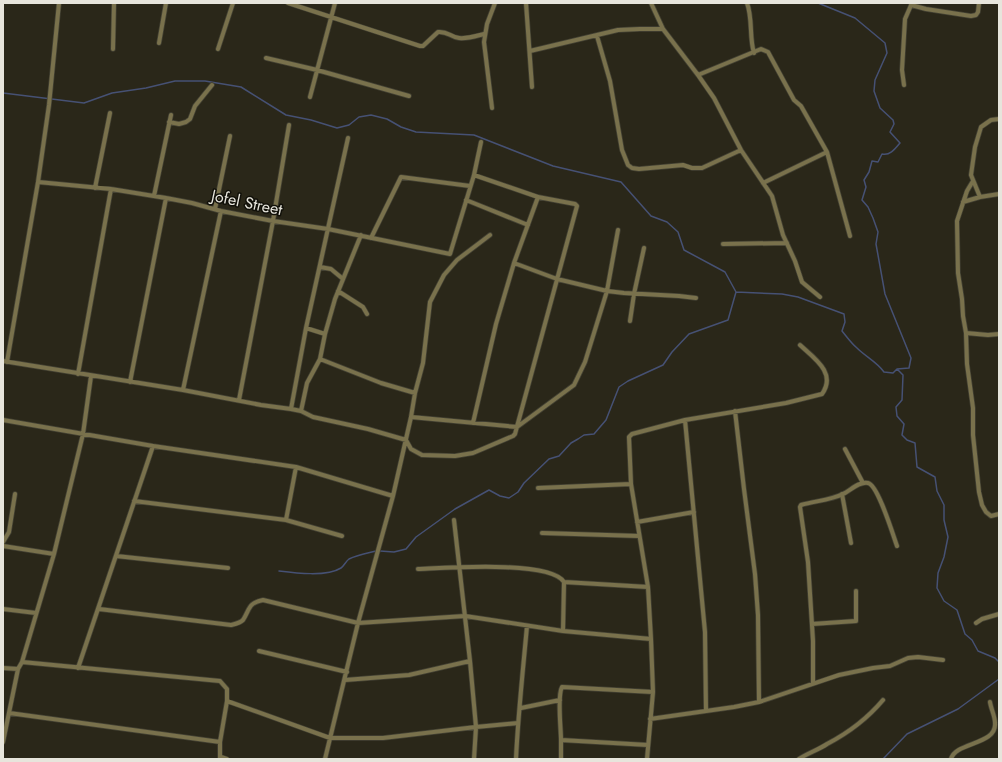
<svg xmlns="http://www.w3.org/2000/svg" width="1002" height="762" viewBox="0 0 1002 762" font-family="Jost,sans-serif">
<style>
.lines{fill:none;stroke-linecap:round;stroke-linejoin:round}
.stream{stroke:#465174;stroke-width:1.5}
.minor-casing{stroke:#444234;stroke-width:5.5}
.minor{stroke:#79714c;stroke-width:4}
.labels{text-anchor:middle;stroke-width:3;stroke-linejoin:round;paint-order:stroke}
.street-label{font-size:16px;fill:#e7e5dc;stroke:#111009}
</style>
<rect width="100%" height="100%" fill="#2a2719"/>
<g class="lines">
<path class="stream" d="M3,93L84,103L112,93L146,88L175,81H205L241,87L286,115L311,120L337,128L349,125L359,117L371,115L387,119L401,127L416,132L474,135L553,166L621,182L651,216L667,222L678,232L684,250L725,272L736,292L728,320L689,334L672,352L663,365L628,381L619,387L606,420L594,434L584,435L578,439L571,443L559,456L549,459L524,483L518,492L509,498L500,496L489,490L455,509L416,537L406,549L394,552L380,551
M736,292L782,294L798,297L844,314L845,322L842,331C847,337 851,343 857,348C866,357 877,362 884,372L893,373L897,369L909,368L911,358L885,294L876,244L878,232L873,218L868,207L862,200L866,187L864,180L869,172L872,161L878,162L882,154C890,156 895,149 900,143L890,132L894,124L893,120L880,108L874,91L875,80L887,53L885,43L855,18L818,3
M897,369L903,375L902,400L896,407L897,416L904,424L902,435L907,440L915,443L917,467L935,477L937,491L944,505V520L948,537L944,557L938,573L937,588L944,601L957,610L965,634L972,640L978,651L995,658L999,662
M279,571C295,573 327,577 341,568C344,566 346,561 349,559C357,555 368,553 376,551
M883,759L907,734L958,709L999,679"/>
<g class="minor-casing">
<path id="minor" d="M288,3L420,46H423L438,32C448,31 450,37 459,38C467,39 476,36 484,34
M526,3L532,87
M651,3L663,29
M747,3C753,19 749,37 754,53
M911,5L926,9L971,16L976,15L978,12L979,3
M597,36L610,81L622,150L628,165L632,168L639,169L683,165L692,168H702L741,150
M159,43L166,3
M113,49L114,3
M218,49L233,3
M530,51L618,30L640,29H663L698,75L714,98L741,150L772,196L783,235L795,261L802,282L820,297
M266,58L317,70L409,96
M698,75L761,49L768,52L794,100L801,106L827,152L850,236
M904,85L902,70L905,19L912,3
M310,97L335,3
M492,108L484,42L487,24L495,3
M169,122L179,124L186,122L190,119L195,106L212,85
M973,181L967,191L957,221L958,273L962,299L963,316L966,333L967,364L973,408V435L979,492L982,505L986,512L991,516L999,514
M38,182L111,189L166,198L192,203L221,211L273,221L328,229L450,254L474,175L481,142
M763,183L827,152
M95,188L110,113
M154,196L171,115
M980,197L971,175L975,147L981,127L991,120L999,119
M466,200L528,225
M963,202L980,197L999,194
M215,209L230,136
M371,238L401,177L470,186
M723,244L787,243
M514,263L557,279L607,291L624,293L679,296L696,298
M320,267L331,269L343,279
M338,291L363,307L367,314
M630,321L634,294L644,248
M306,328L325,334L320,359
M966,333L988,335L999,334
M325,334L335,299L361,235
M3,361L183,390L261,405L291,409L301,411L313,417L368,429L406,440L411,449L422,455L455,456L473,453L513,436L515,434L577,206L575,204L538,197L474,175
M7,362L38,182L49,105L59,3
M78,374L111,189
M130,382L166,198
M183,390L221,211
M239,400L273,221L289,125
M291,409L306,328L348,138
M301,411L307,383L320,359L381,383L415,393
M735,411L744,489L755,574L758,615L759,702
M411,417L517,427L574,385L585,362L607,291L618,230
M3,420L153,446L296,467L393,496
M685,420L705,632L706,711
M473,423L496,324L514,263L538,197
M845,449L863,483
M538,488L631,484
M842,494L851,543
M134,501L286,520L342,536
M286,520L296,467
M454,520L470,661L476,727L474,759
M637,522L694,512
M542,533L639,536
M3,542L9,532L15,494
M3,546L54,554
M116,556L228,568
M418,569C444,568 550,560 564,582L563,631
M564,582L648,587
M3,609L36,613
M99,609L231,625C235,624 240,623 243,620C250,609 248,603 263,600L358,623L465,616L563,631L651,639
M976,623L982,619L999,614
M812,624L856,621V591
M259,651L347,672
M22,662L220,681L227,689V701L220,742V759
M3,668L18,669
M78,668L153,446
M345,680L409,675L470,661
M813,683V641L808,562L800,507L801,505C815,501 831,500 843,494C850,491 859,481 868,483C878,485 893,535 897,546
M227,701L330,738H383L476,727L518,723
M521,708L560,700
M9,713L220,742
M650,719L734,707L759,702L839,675L873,668L890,666L908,658L918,657L943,660
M561,740L648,745
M3,742L18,669L22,662L54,554L83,434L91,376
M221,757L227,759
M325,759L358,623L393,496L411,417L415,393L423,363L430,302L444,275L457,260L490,235
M516,759C518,715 523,670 527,626
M561,759C561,753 561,746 561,740C561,728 557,696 562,687L653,692
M647,759L653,692L651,639L648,587L631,484L629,437L632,434L685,420L786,403L822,394C837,373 814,358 800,345
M799,759C808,753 818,750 827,744C848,733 867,719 883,700
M951,759C955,742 997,745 995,723C995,716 991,709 990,702"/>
</g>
<use href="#minor" class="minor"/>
</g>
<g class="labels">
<g class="street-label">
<text transform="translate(247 202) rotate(12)" y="6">Jofel Street</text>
</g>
</g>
<rect width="1002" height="762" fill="none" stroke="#e7e5dc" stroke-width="8"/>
</svg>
